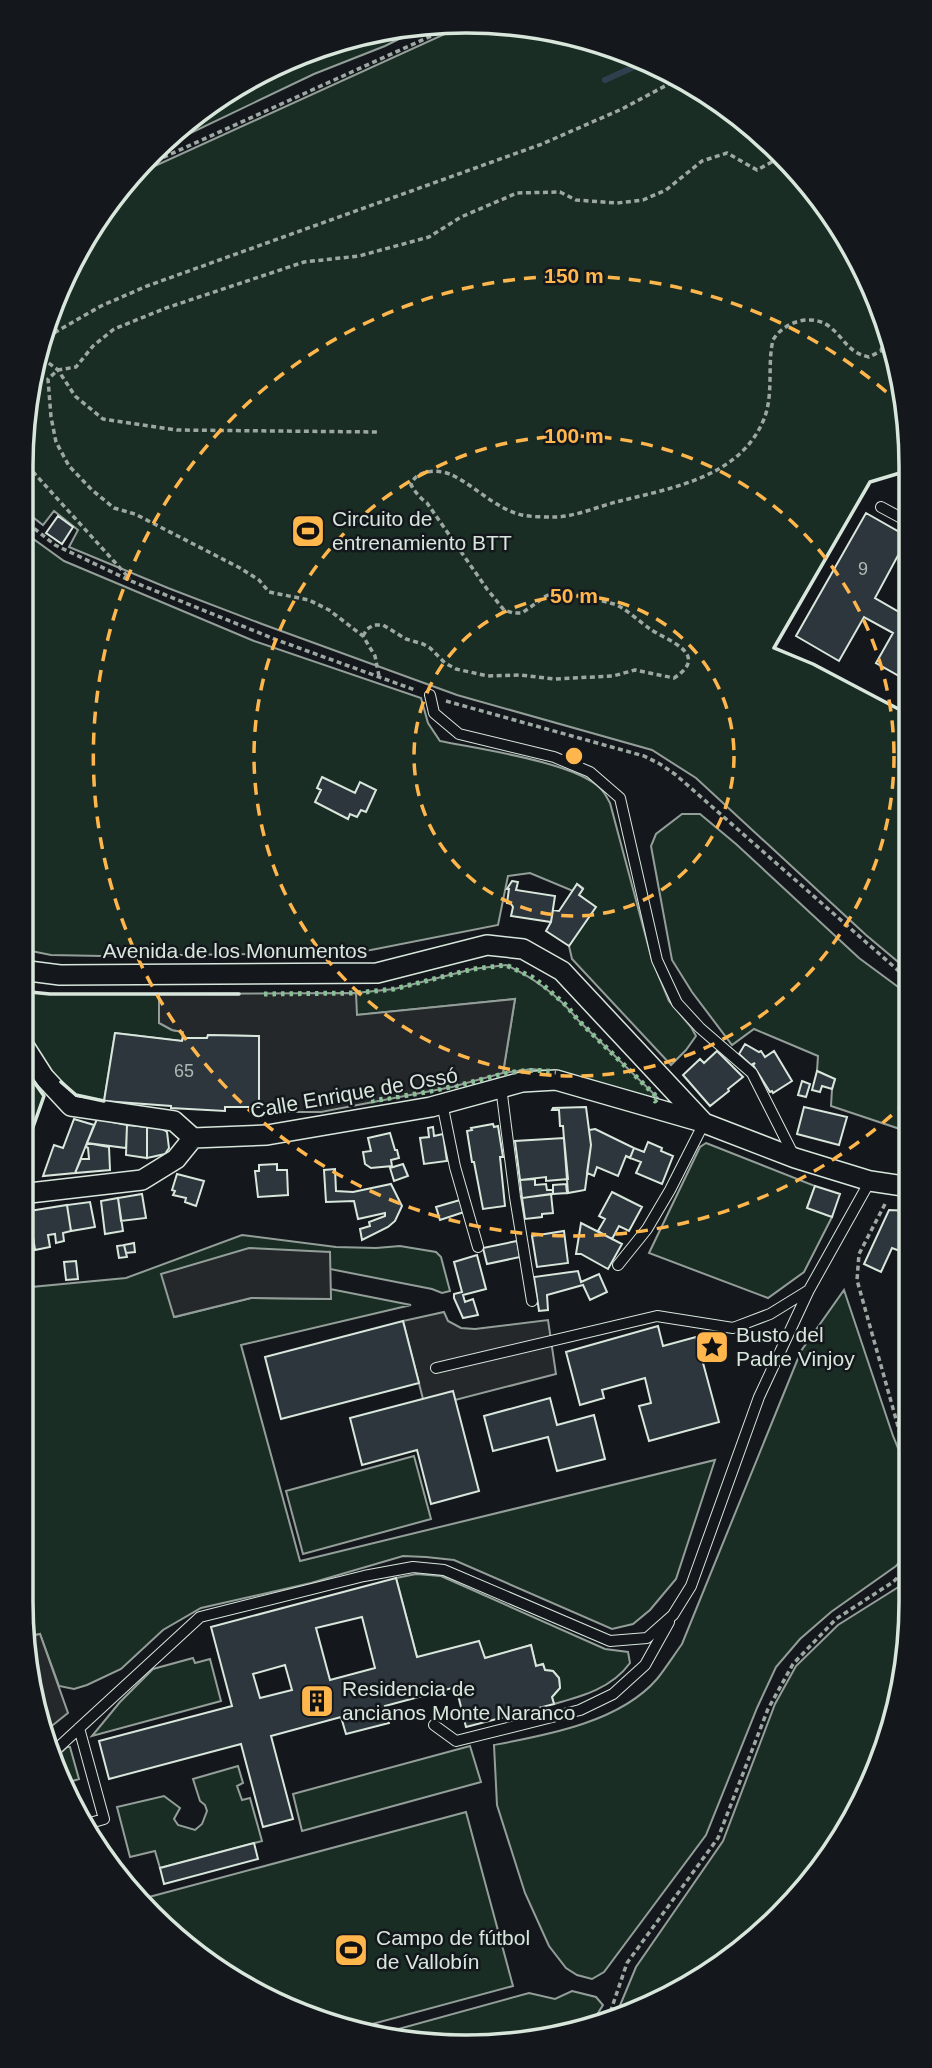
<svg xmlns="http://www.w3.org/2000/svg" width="932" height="2068" viewBox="0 0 932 2068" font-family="Helvetica,sans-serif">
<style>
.green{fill:#1a2d24;stroke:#939e99;stroke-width:2}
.parking{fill:#24282b;stroke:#939e99;stroke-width:2}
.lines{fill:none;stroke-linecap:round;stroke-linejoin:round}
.stream{stroke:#2f3f4d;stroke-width:6}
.building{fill:#2c363c;stroke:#d8e6dc;stroke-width:2;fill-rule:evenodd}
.lane-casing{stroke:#d8e6dc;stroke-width:12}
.street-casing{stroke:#d8e6dc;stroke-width:22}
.path{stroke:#9da8a2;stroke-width:3.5;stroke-dasharray:5 3.5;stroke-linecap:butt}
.lane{stroke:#14181c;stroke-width:10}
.street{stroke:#14181c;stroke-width:19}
.hedge{stroke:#8ac095;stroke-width:5;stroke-dasharray:3.5 5;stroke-linecap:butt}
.fence{stroke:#d8e6dc;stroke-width:2;stroke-dasharray:9 3.5;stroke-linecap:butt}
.wall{stroke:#d8e6dc;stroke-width:3.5}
.ring{fill:none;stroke:#ffb74d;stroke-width:3.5;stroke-dasharray:12 9}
.labels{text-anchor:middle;stroke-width:5;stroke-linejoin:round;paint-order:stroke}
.number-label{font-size:18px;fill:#adbab4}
.poi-label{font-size:21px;fill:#d8e6dc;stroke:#14181c;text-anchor:start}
.street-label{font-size:21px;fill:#d8e6dc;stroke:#14181c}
.rim{fill:none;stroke:#d8e6dc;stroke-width:3.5}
.centre{fill:#ffb74d;stroke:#14181c;stroke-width:3.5}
.ring-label{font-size:21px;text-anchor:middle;font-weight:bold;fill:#ffb74d;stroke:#14181c;stroke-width:5;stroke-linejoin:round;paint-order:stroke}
</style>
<rect width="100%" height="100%" fill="#14181c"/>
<path class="green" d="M471,22L636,55L737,113L819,195L877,295L907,408V447L903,456L900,473L870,482L774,647L813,664L908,714L909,971L866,935L696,778L652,750L457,695L262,624L168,588L69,547L78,530L54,511L43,525L21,508V466L55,296L135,175Z
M415,31L385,46L314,74L151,152L295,55Z
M21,530L64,561L254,641L421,698L428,723L440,741C478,749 576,762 601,789C605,793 607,798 610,803L652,960L669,1001L691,1027L696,1036L686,1050L671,1065L572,959L569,946L595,907L579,895L583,888L577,884L573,891L530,873L508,876L498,925L371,950L339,953L102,956L51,955L21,949Z
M682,814H700L736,844L859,958L909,995V1132L831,1106L832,1089L835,1079L817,1071L818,1056L754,1029L732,1045L692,992L672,960L651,846L656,834Z
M506,965C534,978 558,995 578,1020L658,1098L655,1101L564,1073L532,1069L503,1073L515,999L356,1015V993L394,989L473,969Z
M30,992L50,994H159V1023L172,1030L183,1032L182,1041L115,1033L104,1101C96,1099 85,1099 77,1096C55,1086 15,1030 21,1006C22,1001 27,996 30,992Z
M21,1063L44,1096L21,1161Z
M706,1143L815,1186L807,1208L832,1217L804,1272L768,1298L649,1253L700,1147Z
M242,1235L336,1247L376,1248L400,1246L436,1252L441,1257L450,1291L442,1293L432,1289L330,1269L329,1252L175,1317L251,1298L330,1299V1289L411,1305L241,1345L300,1561L715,1460L676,1579L650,1610L633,1624L612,1629L454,1560L426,1557L403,1556L311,1583L201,1608L163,1630L121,1669L87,1685L74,1689L59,1686L40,1634L27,1637L21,1602V1288L126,1278Z
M844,1290L893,1436L911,1479V1549L896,1566L831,1612L800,1639L776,1667L757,1708L706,1835L604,1972L592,1979L577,1975L566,1968L549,1946L525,1893L497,1805L494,1745C547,1735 620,1722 657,1679C666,1668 674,1655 682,1644L801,1351Z
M414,1456L431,1519L303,1554L286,1491Z
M416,1574L441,1576L605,1649L628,1652L630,1663C612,1688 583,1696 554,1704L552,1697L560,1688L559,1678L553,1671L545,1670L543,1664L536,1666L531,1645L485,1658L417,1657L396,1578Z
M911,1575V1602L877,1772L800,1896L688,1988L616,2015L636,1967L723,1841L775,1704L796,1666L838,1625L900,1586Z
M193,1658L195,1663L210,1659L221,1701L92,1736L120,1702L153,1669Z
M470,1746L481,1782L302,1831L293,1794Z
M67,1747H70L79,1779L66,1783L53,1760Z
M238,1766L243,1783L237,1786L242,1800L250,1798L262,1841L160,1868L155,1851L130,1857L117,1807L164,1796L180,1808L174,1819L178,1825L195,1830L202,1824L207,1811L205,1805L200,1801L193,1779Z
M466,1812L513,1986L354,2029L244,1988L153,1913L149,1897Z
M572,1991L596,1997L603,2005L591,2024L552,2039H380L373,2036L529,1993L555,1999Z"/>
<path class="parking" d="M356,993L357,1015L515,999L503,1073L452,1087L321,1112H269L268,1106L259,1107V1036L208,1035L207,1038H183V1032L172,1030L159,1023V994Z
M249,1248L330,1252L331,1299L251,1298L174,1317L161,1274Z
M444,1312L448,1321L461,1328L475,1329L548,1320L556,1374L455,1400L423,1399L403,1321Z
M40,1634L68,1713L43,1733L27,1637Z"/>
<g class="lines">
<path class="stream" d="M605,80L647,61"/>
</g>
<path class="building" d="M866,513L908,537L875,598L901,613L908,600V681L876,663L893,633L864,617L839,661L796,636Z
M58,516L73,527L62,544L46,533Z
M322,777L355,793L360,782L376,790L366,812L361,810L357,817L350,814L348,819L315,802L321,790L317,788Z
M512,881L518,882L516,890L555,896L551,922L511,916L513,907L511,904L507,903L509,889H507Z
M577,884L583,889L579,895L596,907L569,946L546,931L551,922L553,910L559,911Z
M115,1033L182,1041L183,1038H207L208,1035L259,1036V1107H225V1111L171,1108V1106L104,1101Z
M745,1044L759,1052L761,1051L765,1057L774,1051L792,1081L773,1093L772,1091L770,1092L753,1065L755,1063L751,1065L739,1054Z
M717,1051L743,1077L728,1089L729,1091L710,1106L683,1075L700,1059L704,1063Z
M817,1071L835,1079L832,1089L822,1086L820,1092L812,1090Z
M802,1081L810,1084L806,1097L798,1095Z
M586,1107L591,1145L585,1190L568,1193L563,1126H560L559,1110H552L553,1108Z
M804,1107L847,1117L839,1145L797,1134Z
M74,1119L94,1125L75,1173L43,1176L54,1145L63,1148Z
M97,1119L127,1125L126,1148L87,1143Z
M493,1124L494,1127L498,1126L503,1157H500L505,1206L483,1209L474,1162H472L467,1131L472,1130L471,1128Z
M127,1125L147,1127V1158L126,1155Z
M147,1127L161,1128L167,1132L169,1148L165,1154L147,1158Z
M433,1127L434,1136L443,1134L447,1161L424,1164L420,1138L429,1137L428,1128Z
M595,1129L634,1148L630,1158L626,1156L618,1176L597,1167L594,1176L587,1173L591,1145L589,1130Z
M390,1133L395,1150H397L399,1158L391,1160L392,1166L371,1168L365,1164L363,1152L371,1151L368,1138Z
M564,1138L568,1179L546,1181V1177L520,1180L515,1141Z
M648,1142L662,1148L661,1151L673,1156L662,1184L636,1173L641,1162L630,1158L634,1148L644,1152Z
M87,1143L109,1147L110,1170L75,1173L81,1159H89L88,1148L86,1147Z
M277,1164V1170H287L288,1195L258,1197L255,1171H259V1165Z
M403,1164L408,1176L394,1181L390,1168Z
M335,1169L336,1191L353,1192L391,1184L402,1206L395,1221L388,1227L362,1240L360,1229L370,1226L369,1222L385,1216V1213L358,1219L354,1201L326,1202L324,1170Z
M177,1174L204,1181L196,1206L185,1202L186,1198L173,1195L175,1191L172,1190Z
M535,1179V1185L546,1184L547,1190H553V1194L522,1198L520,1180Z
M566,1184L567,1193L553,1194V1185Z
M815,1186L840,1194L832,1217L807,1208Z
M612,1192L642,1207L629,1231L619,1226L612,1239L598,1231L605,1219L599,1216Z
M142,1194L146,1218L121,1221L118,1198Z
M551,1194L553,1213L542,1214V1217L525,1219L522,1198Z
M118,1198L123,1231L105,1234L101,1201Z
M460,1200L464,1212L440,1220L436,1207Z
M90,1202L95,1227L71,1231L67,1205Z
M67,1205L71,1231L63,1233L64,1241L56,1243L55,1234L48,1235L50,1247L35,1250L29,1211Z
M889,1210L910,1211V1251L901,1249L900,1251L892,1248L881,1272L864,1264Z
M581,1223L622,1244L608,1269L581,1254H576Z
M564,1231L568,1263L537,1267L532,1236Z
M517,1241L520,1257L487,1264L483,1248Z
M134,1243L135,1252L126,1253L124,1245Z
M124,1245L127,1257L119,1258L117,1246Z
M477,1255L486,1289L463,1295L465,1302L473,1299L478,1315L463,1318L454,1298V1294L462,1292L454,1262Z
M76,1261L78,1279L66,1280L64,1262Z
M578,1271L581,1282L599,1274L607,1292L590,1300L583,1285L547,1295L548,1310L539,1311L534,1277Z
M910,1312V1369H901L900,1323L903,1315Z
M403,1321L419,1383L281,1419L265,1357Z
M658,1326L663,1346L696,1337L719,1422L649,1441L639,1406L651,1403L645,1378L602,1390L604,1398L580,1405L566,1352Z
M453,1391L479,1491L431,1504L417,1450L362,1465L350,1418Z
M550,1398L557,1425L594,1415L605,1459L557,1471L548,1437L493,1451L484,1416Z
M396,1578L417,1657L479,1641L485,1658L531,1645L536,1666L543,1664L545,1670L553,1671L559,1678L560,1688L552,1697L554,1704L466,1727L456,1687L385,1706L389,1723L346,1734L341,1717L271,1736L293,1819L263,1827L241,1744L109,1779L99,1741L232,1706L211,1627ZM362,1617L375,1668L330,1680L316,1628ZM285,1665L292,1690L260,1698L253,1674Z
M254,1843L258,1859L164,1884L160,1868Z"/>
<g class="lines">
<g class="lane-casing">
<path id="lane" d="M881,507L907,521
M430,695L434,713L459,734L554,757L590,772L620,798L657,960L677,1003L700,1028L752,1073L794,1156
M501,1087L515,1197L532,1301
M442,1103L455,1167L478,1247
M618,1265L647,1229L670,1190L704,1123
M436,1368L657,1316L733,1328L770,1314L809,1290
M434,1725L456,1741L580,1710L613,1694L645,1665L669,1622
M79,1728L104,1819L90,1823
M50,1755L200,1617L364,1576L413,1567L444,1570L610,1641L647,1638L673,1615L691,1586L759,1397L809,1290L870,1181"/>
</g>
<g class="street-casing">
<path id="street" d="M21,970L60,975L377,973L487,945L523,949L562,971L704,1123L795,1158L870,1181L910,1187
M21,1041L44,1077L71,1106L174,1121L193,1138
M21,1194L142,1180L176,1159L193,1138L267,1135L431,1107L522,1082L556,1080L702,1122"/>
</g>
<path class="path" d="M140,168L462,22
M47,337L101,306L147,286L542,144L622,109L678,79
M42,358L58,370L75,396L103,419L177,430L378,432
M23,458L25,463L130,579
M21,518L55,545L131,581L277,640L415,690
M363,636L367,629L374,625H383L406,639L423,644L430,648L445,663L456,669L488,676L521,675L554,679L613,676L635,670L674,678C711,654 668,641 650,629C640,622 624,607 614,604C595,599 575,594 556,592L546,596L522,613H513L504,610L487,589L427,503C420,498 416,493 411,485C416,469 439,469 452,475C475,486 496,509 522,515C531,517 544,517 554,517C574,517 597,507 616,502C671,488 740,478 764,419C774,394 767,365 773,340C784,321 813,313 830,327C846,340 847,352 869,357L881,351L886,329
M379,676L375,656L363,636L329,610L309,600L269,592L259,580L240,568L135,514L114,508L92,490L69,466L56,442L51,417L48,379L58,370L76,367L93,346L114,329L166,308L304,262L359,256L429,237L461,217L517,193L560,192L576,200L617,203L643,200L666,190L702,161L727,153L757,170L781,157
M446,701L644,756L660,764L676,775L909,980
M885,1204L859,1254L857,1280L901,1437L911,1461
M606,2019L610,2013L627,1963L718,1838L768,1709L793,1664L836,1619L893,1582L911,1564"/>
<use href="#lane" class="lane"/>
<use href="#street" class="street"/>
<path class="hedge" d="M264,994L356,993L394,989L473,969L506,965L532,977L543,985L567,1006L578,1020L658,1098L655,1101L653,1100
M371,1101C397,1097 424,1093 450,1087C491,1079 513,1066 556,1072"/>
<path class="fence" d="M907,447L903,455L900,473H907"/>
<path class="wall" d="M907,473H900L870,482L774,648L813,664L908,714
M21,1005L30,992L50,994H239
M21,1020L29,1037
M61,1082L76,1095L104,1101
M21,1161L44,1096L21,1063
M21,1352L27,1348L21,1308"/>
</g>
<g class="ring">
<circle cx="574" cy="756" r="160"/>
<circle cx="574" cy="756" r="320"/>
<path d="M907 1101A480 480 0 1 1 904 408"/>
</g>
<defs>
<g id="stadium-square" transform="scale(1.75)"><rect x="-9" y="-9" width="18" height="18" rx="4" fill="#ffb74d" stroke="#14181c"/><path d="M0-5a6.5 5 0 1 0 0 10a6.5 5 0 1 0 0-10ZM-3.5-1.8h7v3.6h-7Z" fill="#111"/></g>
<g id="sight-square" transform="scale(1.75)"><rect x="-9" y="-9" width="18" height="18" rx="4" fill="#ffb74d" stroke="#14181c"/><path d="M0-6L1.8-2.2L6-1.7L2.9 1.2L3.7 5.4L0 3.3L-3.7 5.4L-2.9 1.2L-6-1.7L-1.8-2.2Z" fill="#111"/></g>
<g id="building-square" transform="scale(1.75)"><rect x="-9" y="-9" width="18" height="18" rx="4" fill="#ffb74d" stroke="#14181c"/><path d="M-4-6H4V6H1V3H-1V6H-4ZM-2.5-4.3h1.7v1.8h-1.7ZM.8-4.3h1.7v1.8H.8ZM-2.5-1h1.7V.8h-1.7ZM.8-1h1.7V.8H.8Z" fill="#111"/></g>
</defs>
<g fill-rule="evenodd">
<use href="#stadium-square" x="308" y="531"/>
<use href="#sight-square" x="712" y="1347"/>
<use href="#building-square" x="317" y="1701"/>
<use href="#stadium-square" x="351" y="1950"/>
</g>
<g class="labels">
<g class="number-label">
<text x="863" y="575">9</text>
<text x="184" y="1077">65</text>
</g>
<g class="poi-label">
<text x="332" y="526">Circuito de<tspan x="332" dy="24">entrenamiento BTT</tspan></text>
<text x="736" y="1342">Busto del<tspan x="736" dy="24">Padre Vinjoy</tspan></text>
<text x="342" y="1696">Residencia de<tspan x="342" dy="24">ancianos Monte Naranco</tspan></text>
<text x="376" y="1945">Campo de fútbol<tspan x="376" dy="24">de Vallobín</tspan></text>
</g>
<g class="street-label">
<text x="235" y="958">Avenida de los Monumentos</text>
<text transform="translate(354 1093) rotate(-10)" y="7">Calle Enrique de Ossó</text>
</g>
</g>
<path d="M0 0H932V2068H0ZM466 33H466A433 433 0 0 1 899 466V1602A433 433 0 0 1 466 2035H466A433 433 0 0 1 33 1602V466A433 433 0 0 1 466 33Z" fill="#14181c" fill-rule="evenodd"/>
<path class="rim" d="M466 33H466A433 433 0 0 1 899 466V1602A433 433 0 0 1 466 2035H466A433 433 0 0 1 33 1602V466A433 433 0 0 1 466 33Z"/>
<circle cx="574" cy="756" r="10" class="centre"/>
<g class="ring-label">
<text x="574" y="283">150 m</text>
<text x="574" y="443">100 m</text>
<text x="574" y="603">50 m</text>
</g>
</svg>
